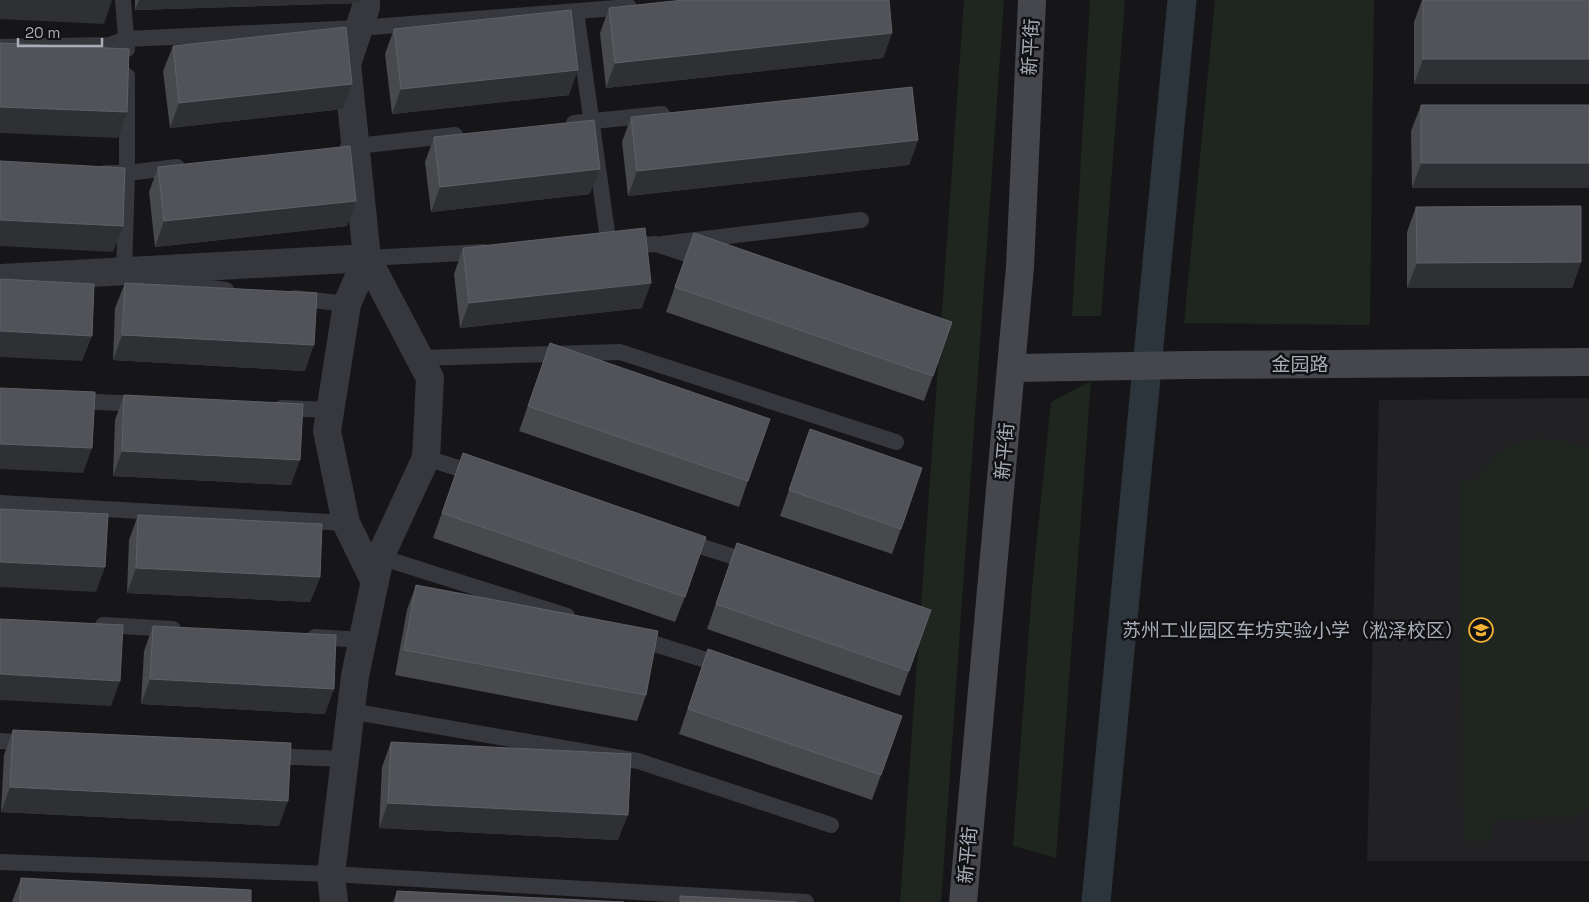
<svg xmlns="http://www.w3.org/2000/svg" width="1589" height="902" viewBox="0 0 1589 902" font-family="'Space Grotesk','Noto Sans SC',sans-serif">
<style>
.built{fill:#222225}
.green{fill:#1e261f}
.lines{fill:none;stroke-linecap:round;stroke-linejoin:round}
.canal{stroke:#2c353c;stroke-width:29}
.lane{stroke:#37383d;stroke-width:16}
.street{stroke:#37383d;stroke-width:28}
.secondary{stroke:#45474d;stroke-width:28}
.wall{fill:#47494d}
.shaded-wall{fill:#2f3033}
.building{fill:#525359;stroke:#5f6168}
.labels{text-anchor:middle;stroke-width:5;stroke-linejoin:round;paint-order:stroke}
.street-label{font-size:19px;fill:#a8adb8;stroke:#111113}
.poi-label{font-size:19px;fill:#a8adb8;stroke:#111113;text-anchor:end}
</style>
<rect width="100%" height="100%" fill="#161618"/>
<path class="built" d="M1589,398V861H1367L1379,400Z"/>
<path class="green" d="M964,0H1004L941,902H900Z
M1090,0H1125L1101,316H1072Z
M1215,0H1374L1370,325L1184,323Z
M1091,381L1056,858L1013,846L1033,576L1051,402Z
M1540,439L1564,441L1589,449V810L1573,817L1495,819L1491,827L1490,841H1464L1459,482L1477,481C1497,451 1504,444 1540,439Z"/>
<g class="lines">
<path class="canal" d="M1096,902L1182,0"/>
<path class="lane" d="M123,0L127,49
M576,11L609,246
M0,47L109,45L127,39L359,28L629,7
M574,123L662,114
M348,147L455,135
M105,173H127L177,167
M662,244L861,220
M625,246L656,244L708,261
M367,258L483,252
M124,272L127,173V76
M144,280L226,290
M295,298L347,304
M420,358L620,352L896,442
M72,401L143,404
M282,408L331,410
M426,458L477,474
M0,503L346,523
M681,540L753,563
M380,557L567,616
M103,625L173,629
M315,637L362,640
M636,638L725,666
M350,711L638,761L831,825
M0,741L30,743
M269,756L345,759
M0,862L331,874L806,902"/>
<path class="street" d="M0,278L367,258L347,304L327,431L346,523L375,582
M334,902L331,874L355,676L380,557L426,458L430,378L367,258L347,64L366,7V0"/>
<path class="secondary" d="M1011,368L1190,365L1589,362
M963,902L1020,267L1032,0"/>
</g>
<path class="wall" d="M135,0H360L359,3L135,10Z
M1422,0H1589V84H1414V22Z
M609,8L892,33L883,58L606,88L600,33Z
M394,29L569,95L392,114L385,54Z
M173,46L343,109L170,128L163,71Z
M1421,105L1588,188H1412L1411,131Z
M631,117L918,140L909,165L628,196L622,142Z
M434,137L590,194L431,212L425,162Z
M158,167L347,226L155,247L149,192Z
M1416,207L1581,262L1572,288H1407V232Z
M463,248L642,308L460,328L454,274Z
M685,258L933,376L924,401L666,312Z
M125,283L305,371L113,360L115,308Z
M550,343L748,481L739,507L519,431Z
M124,395L291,485L113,476L115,420Z
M810,429L901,529L892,554L780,516Z
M463,453L685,597L675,622L433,538Z
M138,515L320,577L310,602L127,593L129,540Z
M737,543L931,610L900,696L707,629Z
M416,585L646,695L637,721L395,675L407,610Z
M153,626L325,714L141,704L144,651Z
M708,649L881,775L872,800L679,734Z
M13,730L279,826L1,812L4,755Z
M391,742L618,840L379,828L382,767Z
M21,878L251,902H12Z
M397,891L624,902H393Z"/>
<path class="shaded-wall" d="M0,0H112L104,24L0,19Z
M139,0H360L359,3L135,10Z
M892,33L883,58L606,88L615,63Z
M1423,59H1589V84H1414Z
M578,70L569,95L392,114L401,89Z
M352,84L343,109L170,128L179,103Z
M0,107L127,112L118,138L0,133Z
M918,140L909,165L628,196L637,171Z
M1421,163H1589V186L1588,188H1412Z
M600,169L590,194L431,212L440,187Z
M356,201L347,226L155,247L164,221Z
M0,220L123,226L113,252L0,246Z
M1581,262L1572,288H1407L1417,263Z
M651,283L642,308L460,328L469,303Z
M0,331L92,336L82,361L0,357Z
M122,335L314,345L305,371L113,360Z
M0,444L92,448L83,473L0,469Z
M122,451L300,460L291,485L113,476Z
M0,562L105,567L96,592L0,587Z
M136,568L320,577L310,602L127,593Z
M0,674L120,681L111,706L0,700Z
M150,679L334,689L325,714L141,704Z
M10,787L288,801L279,826L1,812Z
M388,803L628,815L618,840L379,828Z"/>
<path class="building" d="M683,0H889L892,33L615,63L609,8Z
M1423,0H1589V59H1423Z
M571,10L578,70L401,89L394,29Z
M346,27L352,84L179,103L173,46Z
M0,43L129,49L127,112L0,107Z
M912,87L918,140L637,171L631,117Z
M1421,105H1589V163H1421Z
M594,120L600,169L440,187L434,137Z
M350,146L356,201L164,221L158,167Z
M0,161L125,168L123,226L0,220Z
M1581,206V262L1417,263L1416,207Z
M645,228L651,283L469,303L463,248Z
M694,233L952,322L933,376L675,287Z
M0,279L94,284L92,336L0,331Z
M125,283L317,293L314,345L122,335Z
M550,343L770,419L748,481L528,406Z
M0,388L95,392L92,448L0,444Z
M124,395L303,404L300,460L122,451Z
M810,429L922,468L901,529L789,490Z
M463,453L706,537L685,597L442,513Z
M0,509L108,514L105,567L0,562Z
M138,515L322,524L320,577L136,568Z
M737,543L931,610L909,671L716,604Z
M416,585L658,631L646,695L404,650Z
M0,619L123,625L120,681L0,674Z
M153,626L336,635L334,689L150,679Z
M708,649L902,716L881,775L688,709Z
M13,730L291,743L288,801L10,787Z
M391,742L631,754L628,815L388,803Z
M21,878L251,890V902H20Z
M397,891L624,902H396Z
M680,896L796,902H680Z"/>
<defs>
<g id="school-ring" transform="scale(1.25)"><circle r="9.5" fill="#111113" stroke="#f2b134" stroke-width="1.5"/><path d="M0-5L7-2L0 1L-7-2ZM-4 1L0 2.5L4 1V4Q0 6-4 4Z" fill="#f2b134"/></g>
</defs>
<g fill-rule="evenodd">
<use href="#school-ring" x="1481" y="630"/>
</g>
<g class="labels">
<g class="street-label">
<text transform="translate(1030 47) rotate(-87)" y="7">新平街</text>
<text x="1300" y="371">金园路</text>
<text transform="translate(1004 451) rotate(-85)" y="7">新平街</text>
<text transform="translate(967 855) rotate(-85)" y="7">新平街</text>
</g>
<g class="poi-label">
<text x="1464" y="637">苏州工业园区车坊实验小学（淞泽校区）</text>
</g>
</g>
<path d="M18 38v8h84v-8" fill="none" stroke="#a8adb8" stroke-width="2.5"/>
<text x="25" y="38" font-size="15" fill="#a8adb8" stroke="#111113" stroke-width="4" paint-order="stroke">20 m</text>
</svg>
